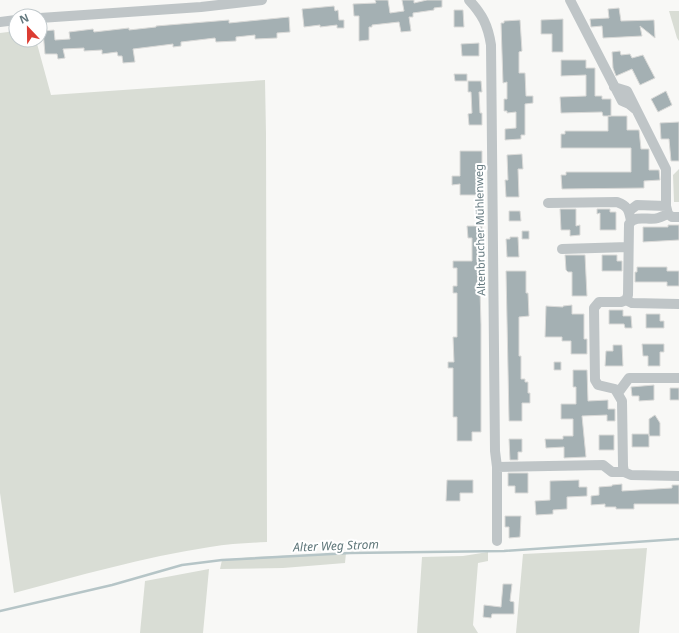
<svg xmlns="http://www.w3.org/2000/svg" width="679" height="633" viewBox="0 0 679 633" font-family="'Noto Sans',sans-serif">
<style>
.green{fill:#d9ddd5}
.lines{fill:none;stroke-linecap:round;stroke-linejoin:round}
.stream{stroke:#b6c5c7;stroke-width:2.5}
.building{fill:#a4b0b3;stroke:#dadad8}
.minor{stroke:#bfc5c7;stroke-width:10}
.labels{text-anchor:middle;stroke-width:4;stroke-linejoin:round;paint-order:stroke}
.street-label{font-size:11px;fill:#64797f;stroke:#fff}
.water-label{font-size:12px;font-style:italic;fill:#5f777a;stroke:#fff}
</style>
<rect width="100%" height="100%" fill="#f8f8f6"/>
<path class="green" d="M669,11H679V41L677,38Z
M16,31V40H36L51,95L265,80L266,134L267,542C248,543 229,544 210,547C143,557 79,576 14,593L0,493V33Z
M679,169V202H674L673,175Z
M647,548L639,633H516L523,554Z
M488,552V561L478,563L473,625L478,633H417L422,557L463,556Z
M346,553L345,563L283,568L220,569L222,560L252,557Z
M209,569L203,633H140L145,581Z"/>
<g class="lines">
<path class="stream" d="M0,611L112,585L182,565L222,560L350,553L504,551L679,539"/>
</g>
<path class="building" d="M375,0H388L390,13L404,11L402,0H414V3L427,0H442V7L434,8V10L413,13V17H409L411,31L401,32L399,22L372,25V27H369V40L359,41V16H354L353,4L376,3Z
M334,6L335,11L338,10L339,20H344V28H337V25L320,27V25L304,27L302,9Z
M619,8L621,21L654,20L655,38L640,26L642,36L603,38L602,26L591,27L590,19L609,18L608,9Z
M454,10H463L464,27H454Z
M289,17L290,32L277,33V38L255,39V35L236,37V41L216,42L215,38L181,42V46L173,47V44L133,49L135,62L123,63L122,56H118L117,52L102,54V50L84,51V48L63,49L65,58L58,59L57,54H45L43,31L54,30L55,40L70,39L69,32L93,29L94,32L129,28V30L156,27V26L229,20V23Z
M563,19V52H552V34H541V20Z
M520,20L522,51L519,52V73H525L526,96H533V103L525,104V135H521V139L505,140V129L516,128V112L507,113V111H504V99H507V82L503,83L501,23H504V21Z
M479,43V56H462L461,44Z
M620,51L621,55L630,54L632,58L643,55L655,78L640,85L632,69L616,76L613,68L612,52Z
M561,60H586V68H595V96H602V99H611V116H603L602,112L561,113L560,97L586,96V75L561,76Z
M454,74H467V81H455Z
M468,81H481L482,92H479L480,113H482V125H469L468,114L472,113L471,92H468Z
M666,91L672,105L658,112L651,99Z
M608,116H627V130H639L641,149H649V170H659L660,180L644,181V188L562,189L561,175H566V172H631V148H561V134H565V131H608Z
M679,122V161H671L669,139H661L660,123Z
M460,151H482V195H460V184L452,185V176H460Z
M522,154L523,169H518L519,197H506L505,180H508L507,155Z
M560,209H576V226L580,225V235L570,236V230H561Z
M597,209H610V212H616V230H600V213L597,214Z
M509,211H520L521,221H509Z
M668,225H679V240L643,242V227H668Z
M467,226H482V255H479L481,325V432H472V441H457V417H453V368H448V362H454L453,337H457V293H453V286H457V268H453V261H472V238H468Z
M522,231H529V239H522Z
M510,237H518L519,257H507L506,239H510Z
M565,255H585L587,296H572V272H568L566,270Z
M602,255H617V261H622V271H602Z
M637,267H667V271H679V286H667V282H635V272H637Z
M506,271H526V293H528L529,316L519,317V356H521V379H525V382H528V393H530V403H522V421H509V419Z
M572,305V314H584V339H587V354H571V341H562V337H545L546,306L563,307V306Z
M609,310H623V316H631L632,328H625L624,324H609Z
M646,314H660V321H664V328H646Z
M642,344H664V352H660V366H648V356H643Z
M613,345H622L623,366H605L606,351H613Z
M554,362H561V370H554Z
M573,370H587L588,401L608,400V409H615V421H607V415L582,416L586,457L564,458V447L546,448L545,439H563V436H573V419H561V404H576V387H573Z
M654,385V400L639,401V396H632L631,387Z
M670,388H679V400H670Z
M655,415L660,423V436H649V419Z
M632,434H649V447H632Z
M599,435H614V450H599Z
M509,439H522V452H518V460H510Z
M508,473H528V493H515V486H508Z
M447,480H473V493H460V501H446Z
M579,480V487H587V496L567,497V509L553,510V514L536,515L535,501L550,500V481Z
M622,484V491L672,488V485H679V504H634V509H616V507H605V504L591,505V496L599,495V487L612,486V485Z
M505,516H521L520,537L509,538V527H505Z
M503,584H512L510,601L514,602V614H492L491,618L483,617L484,605L501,607Z"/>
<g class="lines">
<path class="minor" d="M469,0C482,14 488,25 491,45L495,451L497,467V541
M570,0L622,101L629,104L635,109
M40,18L201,7L262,0
M0,22L16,20
M614,87L627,91L666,169V206L668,214L672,217H679
M548,203L617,202C628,206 629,210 631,221
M629,211L637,205L666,206
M668,214C665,215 662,217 658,218C649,221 636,214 629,224L628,295L626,300L621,302H599L594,308L595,380L598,385L615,389L622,401L623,466L624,472L631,475L679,476
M562,249L628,247
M626,300L632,303L679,304
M618,393L629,378H679
M497,467L603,465L612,472H624"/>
</g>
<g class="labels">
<g class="street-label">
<text transform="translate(480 230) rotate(-91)" y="4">Altenbrucher Mühlenweg</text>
</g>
<g class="water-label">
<text transform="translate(336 546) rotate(-2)" y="4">Alter Weg Strom</text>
</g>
</g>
<g transform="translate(28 28) rotate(338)"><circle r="19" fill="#ffffff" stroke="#c1c9cc"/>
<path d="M0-3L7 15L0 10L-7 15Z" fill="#dc3c32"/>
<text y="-6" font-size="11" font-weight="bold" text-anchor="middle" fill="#64797f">N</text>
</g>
</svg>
